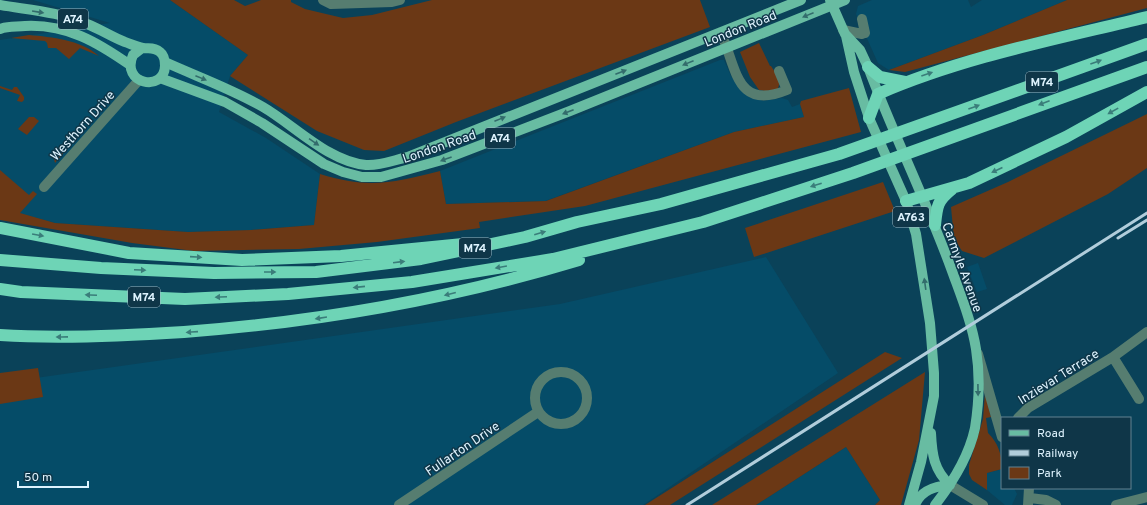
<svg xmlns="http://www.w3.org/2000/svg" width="1147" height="505" viewBox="0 0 1147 505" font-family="Overpass,sans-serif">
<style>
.built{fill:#054c68}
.green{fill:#6b3815}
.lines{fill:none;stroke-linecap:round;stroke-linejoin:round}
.minor{stroke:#567d70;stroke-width:10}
.major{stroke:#68bca2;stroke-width:10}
.highway{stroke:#6ed4b6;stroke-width:12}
.rail{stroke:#b1cddb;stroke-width:3}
.oneway{fill:#336c6c}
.oneway2{fill:#3a7d7a}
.labels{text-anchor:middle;stroke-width:3;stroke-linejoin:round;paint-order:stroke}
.shield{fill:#0f3648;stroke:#a0bac7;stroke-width:1}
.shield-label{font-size:12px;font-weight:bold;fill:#def3fe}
.street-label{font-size:13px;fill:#def3fe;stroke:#0f3648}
</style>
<rect width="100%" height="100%" fill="#0a4259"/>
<path class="built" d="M33,0H170L248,55L230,76L219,112L266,138L320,174L314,225L251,230L188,232L55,223L0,208V40L110,23Z
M872,0H968L971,7L982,0H1067L983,35L889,70L878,63L856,14L858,6Z
M720,60H724L731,76L743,92L763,101L782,98L788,100L792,107L800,104L804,117L734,132L545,201L446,204L440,171Z
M766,257L838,373L643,505H0V383L560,304Z
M978,263L987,289L977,292L967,267Z
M846,447L880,500L875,505H756Z
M1002,469V488H1014L1017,494L1012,505H1005L987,490V473Z"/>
<path class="green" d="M170,0H234L245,6L261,0H291V2L305,9L343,18L372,15L432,0H700L710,27L456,122L384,151L364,150L317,131L230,76L248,55Z
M1067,0H1147V8L905,72L889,70L983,35Z
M29,35C52,37 81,40 99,56L80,48L69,59L56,48H48L47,43L45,41L11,38Z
M759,43L770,66H771L780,80L778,89L771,92L759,90L750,77L740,52Z
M0,86L12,90L14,87H17L24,97V100L22,102L17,101L20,95L0,88Z
M849,88L861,132L585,206L479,222L480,228L377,242L299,249L194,251L132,243L0,220V170L29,195L33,191L37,194L20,213L55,223L188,232L251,230L314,225L320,174C368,189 393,183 440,171L446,204L546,201L734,132L804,117L800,104L801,101Z
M1147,114V168L1108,194L984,258L962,251L954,239L951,207L1008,182Z
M29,117H34L39,121L27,135L18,129Z
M62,144C68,152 60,157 55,163L54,159L51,157Z
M883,182L895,211L754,257L745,228Z
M885,352L902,358L670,505H645Z
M38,368L43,397L0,404V373Z
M925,372L919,440L901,505H875L880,500L846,447L756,505H712Z
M985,393L991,417L986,418L988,433C998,443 1002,454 1002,469L987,473V490L972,480L969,474V465L983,419Z"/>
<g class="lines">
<path class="minor" d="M323,0L331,4L392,2L400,0
M862,19L865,33
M843,30L862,34
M721,33C737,69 736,111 787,90L779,71
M44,187L139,80
M978,354L1002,437
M1113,357L1139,399
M535 398a26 26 0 1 1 52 0a26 26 0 1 1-52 0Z
M1018,418L1028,408L1113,357L1147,332
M950,485L983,505
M1030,498L1046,500L1056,505
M399,505L538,412
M1028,505L1029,488
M1116,505L1147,497"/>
<path class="major" d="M830,0L845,34L860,50L868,67C894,136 927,202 952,271C961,296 972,323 976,349C980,374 979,403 975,428C969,456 953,482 935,505
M0,5C29,10 60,12 87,24C100,29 112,37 125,42C131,44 137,47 143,48C149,49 154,47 160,52C164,55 165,61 165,66C164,93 120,84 133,55L142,48
M0,29C8,26 16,27 25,26C67,24 97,42 130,65
M846,36L854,72L869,118L906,201L916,234L930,323L934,373V396L921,462L909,505
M165,62C198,77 232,89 263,107C294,125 329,162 366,165C380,166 394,160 408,157L801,0
M160,78L225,102L262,123L324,164L343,172L362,177H381L442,160L570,111L845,0
M931,433C932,455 934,470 950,485
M915,505C921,490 935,486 950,485"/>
<path class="highway" d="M868,67L880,77L905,82
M869,118L878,94C963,57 1057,39 1147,17
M906,201L969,183L1066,137L1147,92
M935,225C937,206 937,201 952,189
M0,228L129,253L242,260L341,256L463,244
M0,260L101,268L214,273L316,272L421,259L525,237L577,222L661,204L839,154L1147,44
M0,289L21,292L185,299L288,294L412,282L553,259L703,222L853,173L1147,67
M0,335C61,339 123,336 184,332C318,322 450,299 579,260"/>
<path class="rail" d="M1118,238L1147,220
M687,505L1147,213"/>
</g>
<defs><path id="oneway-solid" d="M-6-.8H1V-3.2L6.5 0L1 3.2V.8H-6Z"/></defs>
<g class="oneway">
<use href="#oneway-solid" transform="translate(38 12) rotate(9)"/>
<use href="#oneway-solid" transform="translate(808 15) rotate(158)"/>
<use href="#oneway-solid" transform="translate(688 63) rotate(158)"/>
<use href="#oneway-solid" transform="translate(621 72) rotate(-21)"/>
<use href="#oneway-solid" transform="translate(201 78) rotate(22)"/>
<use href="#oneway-solid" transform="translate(568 112) rotate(159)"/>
<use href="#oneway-solid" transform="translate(500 119) rotate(-22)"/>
<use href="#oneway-solid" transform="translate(314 142) rotate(34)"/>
<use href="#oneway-solid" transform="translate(446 159) rotate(160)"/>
<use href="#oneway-solid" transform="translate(925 284) rotate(-98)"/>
<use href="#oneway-solid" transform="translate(978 390) rotate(89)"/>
</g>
<g class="oneway2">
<use href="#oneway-solid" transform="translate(1096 62) rotate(-20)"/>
<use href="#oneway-solid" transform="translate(927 74) rotate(-19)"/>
<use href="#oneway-solid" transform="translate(1044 103) rotate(159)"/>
<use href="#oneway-solid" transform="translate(974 107) rotate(-20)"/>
<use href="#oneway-solid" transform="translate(1113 111) rotate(151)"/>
<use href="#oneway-solid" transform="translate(997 170) rotate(155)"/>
<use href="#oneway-solid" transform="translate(816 185) rotate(162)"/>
<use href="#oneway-solid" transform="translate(540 233) rotate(-16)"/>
<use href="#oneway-solid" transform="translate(38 235) rotate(10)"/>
<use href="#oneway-solid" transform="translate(196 257) rotate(4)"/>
<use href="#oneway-solid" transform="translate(399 262) rotate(-7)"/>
<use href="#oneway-solid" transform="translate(501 267) rotate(170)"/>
<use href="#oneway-solid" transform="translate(140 270) rotate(2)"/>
<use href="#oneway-solid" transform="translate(270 272)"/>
<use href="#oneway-solid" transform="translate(359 287) rotate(174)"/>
<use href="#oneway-solid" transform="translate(450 294) rotate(166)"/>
<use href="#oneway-solid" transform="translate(91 295) rotate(-178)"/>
<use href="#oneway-solid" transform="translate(221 297) rotate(178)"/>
<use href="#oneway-solid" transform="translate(321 318) rotate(171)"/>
<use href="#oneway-solid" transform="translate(192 332) rotate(176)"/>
<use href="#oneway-solid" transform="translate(62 337) rotate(179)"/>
</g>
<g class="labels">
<g class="shield">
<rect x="58" y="9" width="30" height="20" rx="3"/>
<rect x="1026" y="72" width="32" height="20" rx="3"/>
<rect x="485" y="128" width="30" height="20" rx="3"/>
<rect x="893" y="207" width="36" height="20" rx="3"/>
<rect x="459" y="238" width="32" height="20" rx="3"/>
<rect x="128" y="287" width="32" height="20" rx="3"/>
</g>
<g class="shield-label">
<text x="73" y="23">A74</text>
<text x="1042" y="86">M74</text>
<text x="500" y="142">A74</text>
<text x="911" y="221">A763</text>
<text x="475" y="252">M74</text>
<text x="144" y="301">M74</text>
</g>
<g class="street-label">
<text transform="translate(740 28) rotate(-22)" y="5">London Road</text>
<text transform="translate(82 125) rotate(-48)" y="5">Westhorn Drive</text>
<text transform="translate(439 146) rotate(-19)" y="5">London Road</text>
<text transform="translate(963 267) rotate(70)" y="5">Carmyle Avenue</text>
<text transform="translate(1058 376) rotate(-32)" y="5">Inzievar Terrace</text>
<text transform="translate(462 448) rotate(-34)" y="5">Fullarton Drive</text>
</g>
</g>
<rect x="1001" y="417" width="130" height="72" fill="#0f3648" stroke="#628291"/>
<rect x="1009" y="430" width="20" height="6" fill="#68bca2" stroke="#628291"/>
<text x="1037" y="437" font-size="12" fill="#def3fe">Road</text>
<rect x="1009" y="450" width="20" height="6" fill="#b1cddb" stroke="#628291"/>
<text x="1037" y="457" font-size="12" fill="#def3fe">Railway</text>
<rect x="1009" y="467" width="20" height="12" fill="#6b3815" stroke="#628291"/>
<text x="1037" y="477" font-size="12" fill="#def3fe">Park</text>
<path d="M18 481v6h70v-6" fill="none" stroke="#def3fe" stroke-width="2"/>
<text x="24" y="481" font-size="12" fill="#def3fe" stroke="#0f3648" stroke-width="3" paint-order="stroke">50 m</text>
</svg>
